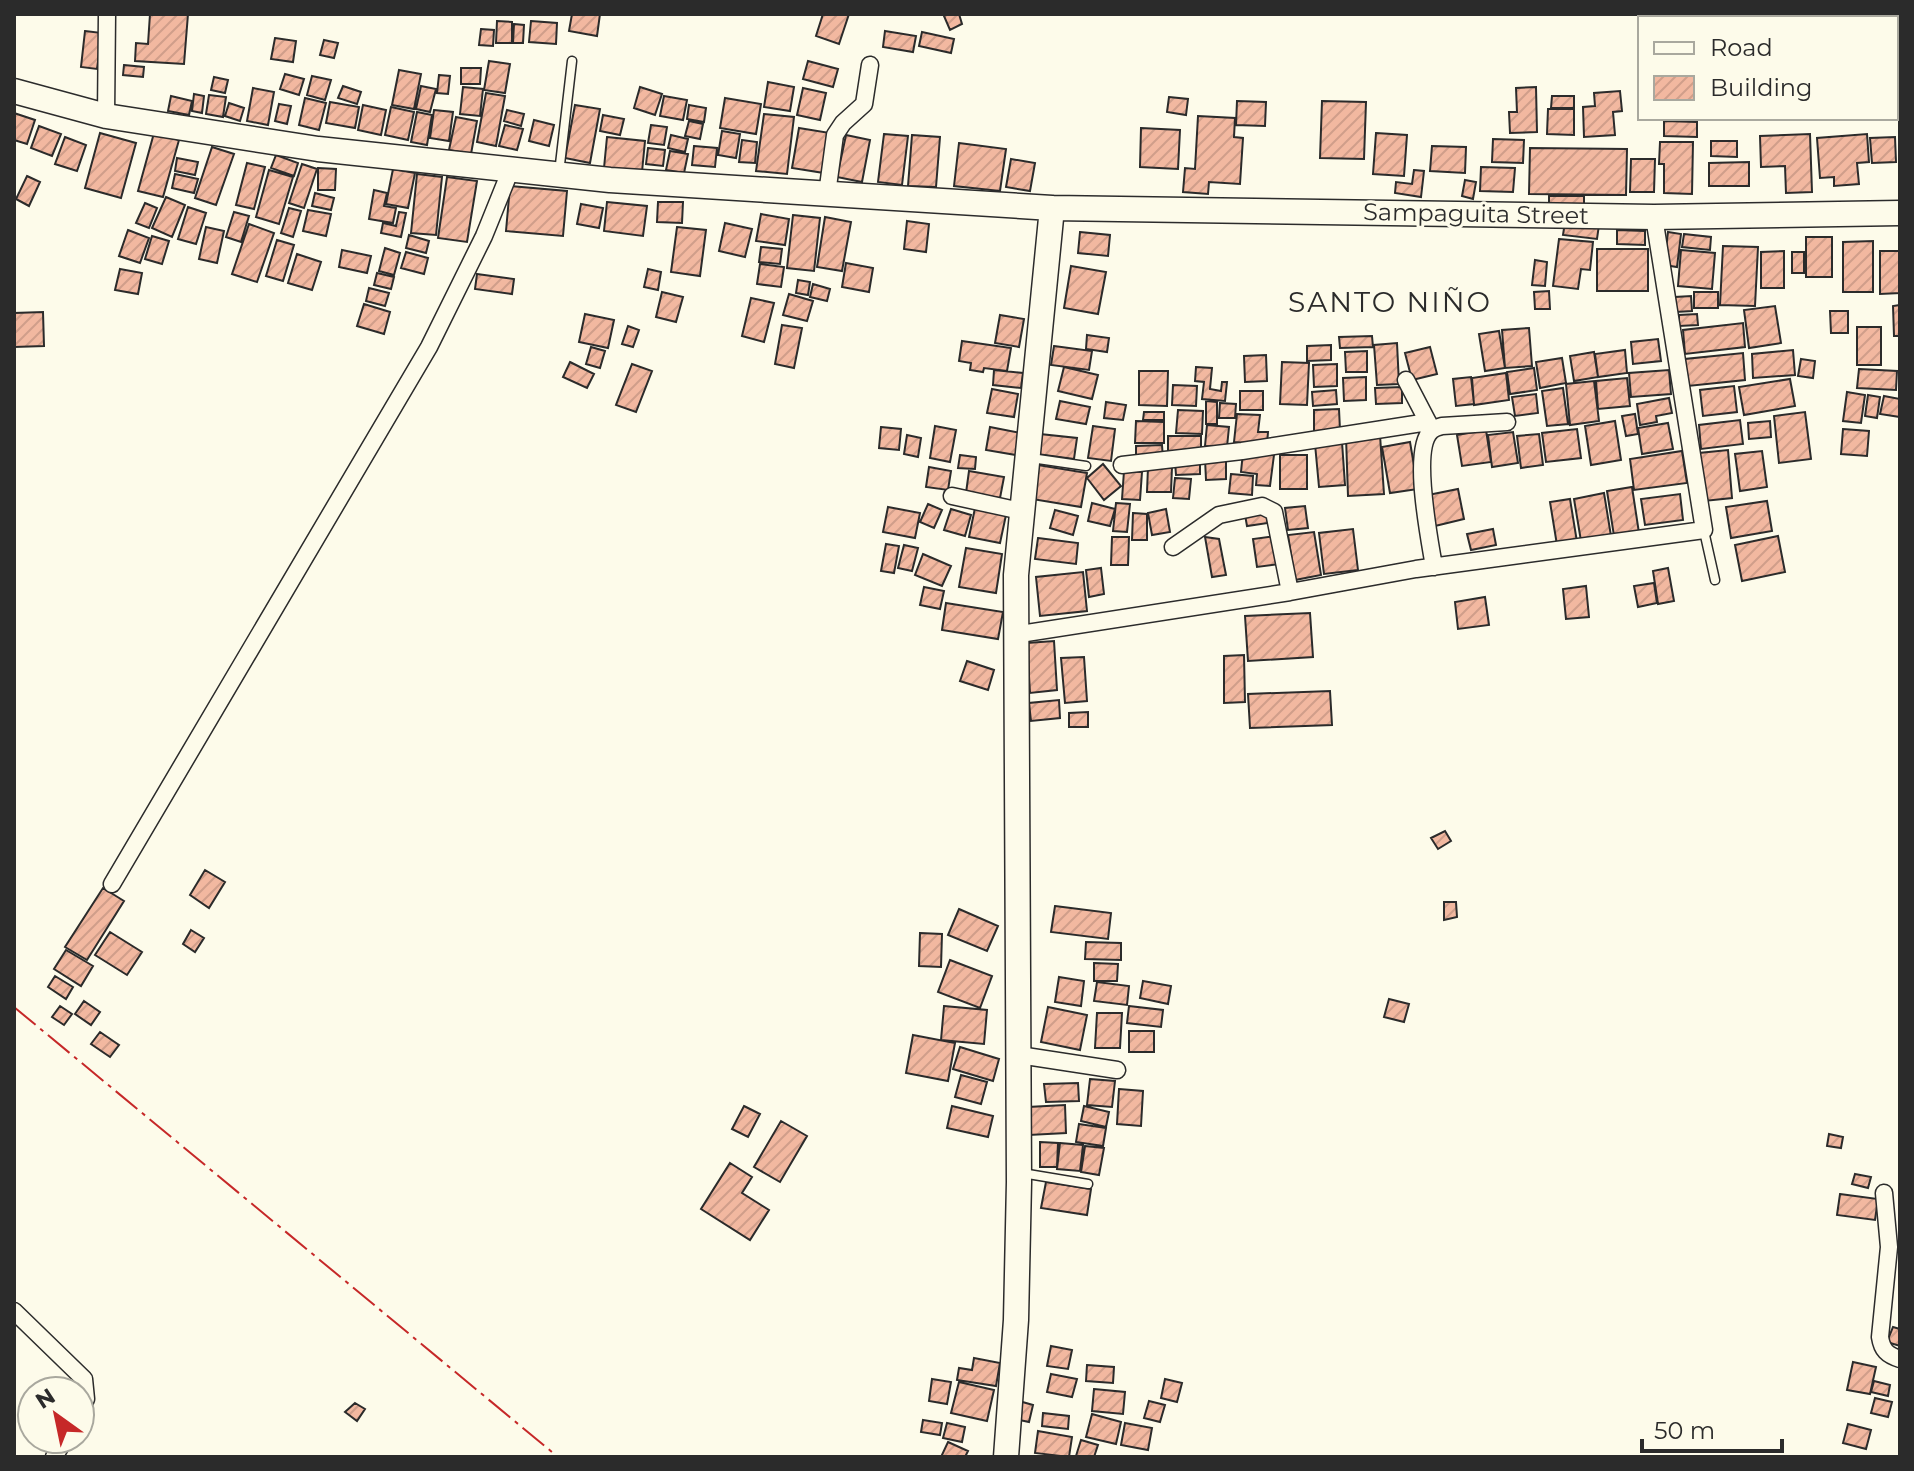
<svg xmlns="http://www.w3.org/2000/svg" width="1914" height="1471" viewBox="0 0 1914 1471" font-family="Montserrat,sans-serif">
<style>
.building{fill:url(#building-hatch);stroke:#2b2b2b;stroke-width:2}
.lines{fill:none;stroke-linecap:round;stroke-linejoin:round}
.lane-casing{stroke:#2b2b2b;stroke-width:11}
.street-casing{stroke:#2b2b2b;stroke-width:19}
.secondary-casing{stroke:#2b2b2b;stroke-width:27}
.lane{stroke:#fdfbea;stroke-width:8}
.street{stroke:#fdfbea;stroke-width:16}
.secondary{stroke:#fdfbea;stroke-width:24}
.power{stroke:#c62828;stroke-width:2;stroke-dasharray:28 6 4 6;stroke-linecap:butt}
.labels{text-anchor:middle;stroke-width:6;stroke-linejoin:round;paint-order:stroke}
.street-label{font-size:24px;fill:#2b2b2b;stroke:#fdfbea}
.quarter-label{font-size:28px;letter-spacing:2px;fill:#2b2b2b;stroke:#fdfbea}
</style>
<defs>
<pattern id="building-hatch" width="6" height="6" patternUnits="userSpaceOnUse" patternTransform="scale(2)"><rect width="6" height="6" fill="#f2b8a0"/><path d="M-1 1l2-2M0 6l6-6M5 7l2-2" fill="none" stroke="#d09e8a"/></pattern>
</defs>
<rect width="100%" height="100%" fill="#fdfbea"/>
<path class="building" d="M150,14H188L184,64L135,61L136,43L148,44Z
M572,14H600L597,36L569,31Z
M823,14H849L839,44L816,36Z
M949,14H959L962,24L950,30L944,16Z
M497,21L512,22V43H496Z
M531,21L557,23L556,44L529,42Z
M514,24L524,25L523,43H513Z
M481,29L494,30L493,46L479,45Z
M85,31L102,33L97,69L81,67Z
M885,31L916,36L913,52L883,47Z
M922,32L954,39L951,53L919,46Z
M275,38L296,41L293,62L271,59Z
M324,40L338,43L334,58L320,55Z
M489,61L510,64L505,93L484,90Z
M808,61L838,69L833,87L803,79Z
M124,65L144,67L143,77L123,75Z
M461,68H481L480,84H461Z
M399,70L421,74L414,109L392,105Z
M285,74L304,79L299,95L280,89Z
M439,75L450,76L448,94L437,93Z
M312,76L331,80L325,100L307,95Z
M214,77L228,80L225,93L211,90Z
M768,82L794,87L790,111L764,107Z
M343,86L361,92L357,104L338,98Z
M421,86L436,89L430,112L416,109Z
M463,87L483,89L480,116L460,114Z
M640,87L662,94L655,115L634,108Z
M1536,87L1537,132L1510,133L1509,112H1517L1516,88Z
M253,88L274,92L268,125L247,121Z
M803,88L826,93L820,120L797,115Z
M1620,91L1622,111L1613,112L1615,135L1584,137L1583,107L1595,106L1594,93Z
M486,93L505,96L496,146L477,142Z
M194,94L204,96L202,113L192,111Z
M209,95L226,97L223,117L206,114Z
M171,96L192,101L189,115L168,111Z
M664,96L687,100L683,120L660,116Z
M1552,96H1574V108H1551Z
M1169,97L1188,99L1186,115L1167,112Z
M305,98L326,103L319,130L299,125Z
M725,98L761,104L756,134L720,128Z
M1237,101L1266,102L1265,126L1236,125Z
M1322,101L1366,102L1364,159L1320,158Z
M330,102L359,107L355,128L326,123Z
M229,103L244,108L240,121L225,116Z
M279,104L291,106L287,124L275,121Z
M363,105L386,110L381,135L358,130Z
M575,105L600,109L590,163L565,158Z
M689,105L706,108L704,122L687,119Z
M391,107L414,112L408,140L385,135Z
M1548,109H1574V135L1547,134Z
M434,110L453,112L449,141L430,138Z
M507,110L524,114L521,126L504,121Z
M417,112L432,115L427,145L411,142Z
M14,113L35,120L27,144L14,140Z
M764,114L794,117L787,174L756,171Z
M603,115L624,119L620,135L600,131Z
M1198,116L1235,118L1234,137L1243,138L1240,184L1209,182L1208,194L1183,192L1185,168L1195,169Z
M456,117L477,121L471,154L449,150Z
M534,120L554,125L549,146L529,141Z
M689,121L703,124L700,139L685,136Z
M1664,121L1697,122V137L1664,136Z
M505,125L523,129L517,150L499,146Z
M651,125L667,127L664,145L648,143Z
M39,126L61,134L52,156L31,148Z
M799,128L830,133L824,173L792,168Z
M1141,128L1180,130L1178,169L1140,167Z
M722,131L740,134L736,158L718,155Z
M100,133L136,143L121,198L85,188Z
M154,133L179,140L163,197L138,191Z
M1376,133L1407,135L1404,176L1373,174Z
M884,134L908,136L902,185L878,182Z
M1810,134L1812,192L1786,193L1785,166L1761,167L1760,136Z
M1867,134L1869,162L1857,163L1859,184L1834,186V177L1820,178L1817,138Z
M671,135L688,139L685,152L668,148Z
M846,135L870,140L862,182L837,177Z
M912,135L940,137L936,187L908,186Z
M65,137L86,145L77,171L55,164Z
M607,137L645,141L642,172L604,168Z
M1895,137L1896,162L1872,163L1870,138Z
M1493,139L1524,140L1523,163L1492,162Z
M742,140L757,142L755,163L739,162Z
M1711,141H1737V157L1711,156Z
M1660,142H1693L1692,194L1664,193V164H1659Z
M959,143L1006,149L1000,191L954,186Z
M694,146L717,148L715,167L692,165Z
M1432,146L1466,147L1465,173L1430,171Z
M212,147L234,154L216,205L195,198Z
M648,148L665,150L663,166L646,164Z
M1530,148L1627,149L1626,195L1529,194Z
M670,151L688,154L684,173L666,170Z
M276,155L298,163L294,176L271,168Z
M177,158L198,162L195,175L175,171Z
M1011,159L1035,163L1030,191L1006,187Z
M1631,159H1655L1654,192H1630Z
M1749,162V186H1709V163Z
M247,163L265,167L254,209L236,205Z
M302,164L317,169L304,208L289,203Z
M1481,167L1515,168L1513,192L1480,191Z
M318,168L336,169L335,190H318Z
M393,169L415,173L408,208L386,204Z
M269,170L293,177L279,224L256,217Z
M1414,170L1424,171L1421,197L1395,193L1396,182L1412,184Z
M175,174L198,179L194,193L172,188Z
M417,174L442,177L436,235L411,233Z
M27,176L40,182L29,206L16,199Z
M447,177L477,181L467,242L438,238Z
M1465,180L1476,182L1473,199L1462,196Z
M510,186L567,191L563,236L506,231Z
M374,190L387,193L384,206L396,208L393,223L369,219Z
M315,193L334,198L331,210L312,206Z
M1549,196H1584V208L1549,209Z
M166,197L185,205L172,237L152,228Z
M607,202L647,206L643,236L604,231Z
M658,202H683L682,223L657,222Z
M145,203L157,208L149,228L136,223Z
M581,204L603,208L599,228L577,224Z
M188,207L206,213L196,244L178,239Z
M289,208L301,211L293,237L281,233Z
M308,210L331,214L326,236L303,231Z
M234,212L249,216L241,242L226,237Z
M399,212L406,213L401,237L381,233L383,223L396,226Z
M761,214L789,219L785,245L756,241Z
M793,215L820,218L814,271L787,268Z
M825,217L851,222L842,271L817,267Z
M907,221L929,224L926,252L904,249Z
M1565,222L1599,225L1597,239L1563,235Z
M725,223L752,229L745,257L719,251Z
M249,224L274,233L257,282L232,274Z
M206,227L224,231L217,263L199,259Z
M677,227L706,230L700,276L671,272Z
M128,230L149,238L140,263L119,256Z
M1617,230L1645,231V245L1617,244Z
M1080,232L1110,235L1108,256L1078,253Z
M1668,232L1681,234L1677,267L1664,265Z
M1684,234L1711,237L1710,250L1682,247Z
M409,235L429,241L426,253L406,248Z
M152,236L169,241L162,264L145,259Z
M1806,237H1832V277H1806Z
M1559,239L1593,242L1590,270L1581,269L1578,289L1553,286Z
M277,240L294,245L283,281L266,276Z
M1873,241V292H1843V242Z
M1723,246L1758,247L1755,306L1720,305Z
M761,247L782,249L780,264L759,262Z
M385,248L400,253L394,275L379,271Z
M1597,249H1648V291H1597Z
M342,250L371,256L367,273L339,267Z
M1681,250L1715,253L1712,289L1678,286Z
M1784,251V288H1761V252Z
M1880,251H1900V293L1880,294Z
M406,252L428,258L424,274L401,268Z
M1792,252H1804V273H1792Z
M297,254L321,262L312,290L288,283Z
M1535,260L1547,262L1545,286L1532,285Z
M846,263L873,268L869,292L842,287Z
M760,264L784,267L781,287L757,284Z
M1071,266L1106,272L1098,314L1064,308Z
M120,269L142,273L138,294L115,290Z
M648,269L661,272L658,290L644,287Z
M377,273L394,277L391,289L374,285Z
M477,274L514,279L512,294L475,289Z
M798,280L810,282L808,295L796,293Z
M813,284L830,289L827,301L810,297Z
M369,288L389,293L385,306L366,301Z
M1549,291L1550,309H1535L1534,292Z
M662,292L683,297L676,322L656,317Z
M1694,292H1718V308H1694Z
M789,294L813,301L807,321L783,315Z
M1691,296L1692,311L1676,312L1675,297Z
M751,298L774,303L764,342L742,336Z
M364,304L390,312L384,334L357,326Z
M1900,305V336H1894L1893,306Z
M1775,306L1781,343L1749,348L1744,310Z
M1830,311H1848V333H1831Z
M43,312L44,346L14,347V313Z
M585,314L614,320L608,348L579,342Z
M1697,314L1698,325L1679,326V315Z
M1000,315L1024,319L1019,347L995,343Z
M1743,323L1745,347L1685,354L1683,330Z
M782,325L802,328L794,368L775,364Z
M628,326L639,330L633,347L622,344Z
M1857,327H1881V365H1857Z
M1529,328L1532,366L1505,368L1502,330Z
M1499,331L1505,368L1485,371L1479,334Z
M1087,335L1109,338L1107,352L1086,349Z
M1372,336L1373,347L1340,348L1339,337Z
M1658,339L1661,361L1633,364L1631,342Z
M962,341L1011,348L1007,371L984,368L983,372L970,370L971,363L959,361Z
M1397,343L1399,384L1377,385L1374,345Z
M1331,345V360L1307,361V346Z
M1054,346L1092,351L1089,370L1051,365Z
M591,347L605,351L600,368L586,364Z
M1430,347L1437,374L1412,380L1405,353Z
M1625,350L1627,373L1598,377L1595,354Z
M1793,350L1795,375L1753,378L1752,354Z
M1367,351V372H1346L1345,352Z
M1594,352L1598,377L1574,381L1570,356Z
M1743,353L1745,380L1688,386L1685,359Z
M1266,355L1267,381L1245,382L1244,356Z
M1562,358L1566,383L1540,388L1536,362Z
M1801,359L1815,361L1813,378L1798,376Z
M570,362L594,374L587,388L563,377Z
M1282,362L1309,363L1307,405L1280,404Z
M632,364L652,371L636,412L616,405Z
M1337,364V386L1314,387L1313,365Z
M1064,367L1098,375L1092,399L1058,391Z
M1196,367L1212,368L1210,389L1221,391L1222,382H1227L1225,401L1202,399L1204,382L1195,381Z
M1534,368L1537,390L1510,394L1507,372Z
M1859,369L1897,371L1896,390L1857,388Z
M994,370L1023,373L1021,388L993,385Z
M1669,370L1671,394L1631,397L1629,373Z
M1139,371H1168L1167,406L1139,405Z
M1506,373L1509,400L1474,405L1472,378Z
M1366,377V400L1344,401L1343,378Z
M1471,377L1474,404L1456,406L1453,379Z
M1627,378L1630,406L1598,409L1596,381Z
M1790,379L1795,406L1744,415L1739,387Z
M1594,381L1599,421L1570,425L1566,384Z
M1173,385L1197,386L1196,406L1172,405Z
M1734,386L1737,412L1703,416L1700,390Z
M1402,387V403L1376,404L1375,388Z
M1563,388L1568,424L1547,426L1542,391Z
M992,389L1018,394L1014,417L987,413Z
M1336,390L1337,404L1313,406L1312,392Z
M1240,391H1263V410H1240Z
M1847,392L1865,395L1861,423L1843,421Z
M1536,394L1538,413L1515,416L1512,397Z
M1868,395L1880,397L1877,418L1865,416Z
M1884,396L1900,399V417L1880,414Z
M1669,398L1672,413L1656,416L1657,422L1640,425L1637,404Z
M1060,401L1090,407L1086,424L1056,419Z
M1206,401L1217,402V424H1206Z
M1106,402L1126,405L1123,420L1104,418Z
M1220,403L1236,404L1235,418H1219Z
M1339,409L1340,430L1314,431V410Z
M1178,410L1203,411L1202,434L1176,433Z
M1144,412H1164V420H1143Z
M1805,412L1811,459L1779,463L1774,416Z
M1237,414L1260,415L1258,432H1268L1267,445L1234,442Z
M1635,414L1638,434L1626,436L1622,416Z
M1740,420L1743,444L1701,449L1699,425Z
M1136,421L1164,422V443H1135Z
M1615,421L1621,460L1591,465L1585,426Z
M1770,421L1771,437L1749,439L1748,423Z
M1668,423L1673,449L1642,454L1638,428Z
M1207,425L1229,427L1227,447L1205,446Z
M935,426L956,430L950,462L930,458Z
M1093,426L1115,429L1111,461L1088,458Z
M881,427L901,429L899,450L879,448Z
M990,427L1020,433L1016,455L986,450Z
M1577,429L1581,458L1546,462L1542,433Z
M1843,429L1869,431L1867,456L1841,454Z
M1486,430L1491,462L1462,466L1457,435Z
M1513,432L1518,463L1492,467L1488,435Z
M1040,434L1077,438L1074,459L1037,454Z
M1539,434L1543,465L1521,468L1517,436Z
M907,435L921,438L918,457L904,454Z
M1380,435L1384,494L1348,496L1346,437Z
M1168,436H1201V453L1168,452Z
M1342,442L1345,485L1319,487L1315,444Z
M1410,442L1418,489L1390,493L1382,447Z
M1162,445L1163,459L1136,460V446Z
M1728,450L1732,498L1704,501L1699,453Z
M1682,451L1687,483L1634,490L1630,459Z
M1762,451L1767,487L1740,491L1735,454Z
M1243,452L1274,455L1270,486L1256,485L1257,474L1241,472Z
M960,455L976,457L975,469L958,468Z
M1280,455H1307V489H1280Z
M1226,458V479L1206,480L1205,459Z
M1200,460V474L1176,475L1175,462Z
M1103,464L1121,486L1104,500L1087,478Z
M1038,465L1087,473L1081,507L1032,499Z
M929,467L951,471L948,490L926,487Z
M1148,467H1172L1171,492H1147Z
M969,471L1004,477L1000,498L966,493Z
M1124,471L1142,472L1140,500L1122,499Z
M1231,474L1253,476L1252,495L1229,493Z
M1175,478L1191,479L1189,499L1173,498Z
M1632,487L1639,533L1614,536L1607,491Z
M1458,489L1464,519L1435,526L1428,495Z
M1604,493L1611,536L1581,541L1574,499Z
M1680,494L1683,520L1645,525L1641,499Z
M1570,499L1577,542L1557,545L1550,502Z
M1767,501L1772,531L1731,538L1726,507Z
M1092,503L1115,509L1110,526L1088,521Z
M1116,503L1130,504L1127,532L1113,531Z
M928,504L942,510L934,528L920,522Z
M1305,506L1308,528L1288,530L1285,508Z
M888,507L920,513L915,538L883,532Z
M975,508L1006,515L1000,543L969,537Z
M951,509L971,515L965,536L944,530Z
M1166,509L1170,532L1152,535L1148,513Z
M1055,510L1078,516L1073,535L1050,528Z
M1133,513L1147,514V540H1132Z
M1266,513L1268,523L1247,526L1245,515Z
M1353,529L1358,570L1324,574L1319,533Z
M1493,529L1496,545L1471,550L1467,534Z
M1314,532L1321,575L1295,580L1288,535Z
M1276,536L1280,564L1257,567L1253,539Z
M1778,536L1785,572L1742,581L1735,545Z
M1112,537H1129L1128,565H1111Z
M1205,537L1219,539L1226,575L1212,577Z
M1038,538L1078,543L1076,564L1035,559Z
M886,544L899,546L894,573L881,571Z
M904,545L918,548L912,571L898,568Z
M966,548L1002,554L996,593L959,587Z
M923,554L951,566L942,586L915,575Z
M1101,568L1104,594L1089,597L1086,570Z
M1668,568L1674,601L1658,604L1653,571Z
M1083,572L1087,611L1040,616L1036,577Z
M1654,583L1657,603L1638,607L1634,586Z
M1586,586L1589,617L1566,619L1563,589Z
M924,587L944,591L940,609L920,605Z
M1485,597L1489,625L1458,629L1455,602Z
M946,603L1003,612L998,639L942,630Z
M1310,613L1313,657L1248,661L1245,616Z
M1054,641L1057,690L1030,693L1027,643Z
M1244,655L1245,702L1224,703V656Z
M1084,657L1087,701L1065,703L1061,658Z
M967,661L994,670L988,690L960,681Z
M1330,691L1332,725L1250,728L1248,694Z
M1059,700L1060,718L1031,721L1029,703Z
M1088,712V727H1069V713Z
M1445,831L1451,841L1438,849L1431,838Z
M205,870L225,882L209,908L190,895Z
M103,888L124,901L87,960L65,947Z
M1444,902H1456L1457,917L1444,920Z
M1055,906L1111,913L1108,939L1051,932Z
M959,909L998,926L987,951L948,935Z
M191,930L204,938L195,952L183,944Z
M110,932L142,952L127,975L95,955Z
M920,933L942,934L941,967L919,966Z
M1086,942L1121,943V960L1085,959Z
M66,950L93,966L81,986L54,969Z
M950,960L992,976L980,1008L938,992Z
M1094,963L1118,964L1117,981H1094Z
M55,976L73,987L66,999L48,987Z
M1059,977L1084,981L1081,1006L1055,1002Z
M1143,981L1171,986L1168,1004L1140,998Z
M1097,982L1129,986L1127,1005L1094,1001Z
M1389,999L1409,1004L1404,1022L1384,1017Z
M84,1001L100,1012L91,1025L75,1014Z
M60,1006L72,1014L64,1025L52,1017Z
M944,1006L987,1010L984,1044L941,1040Z
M1129,1006L1163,1010L1161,1027L1127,1023Z
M1048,1007L1087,1015L1080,1050L1041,1042Z
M1097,1013H1122L1120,1048H1095Z
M1129,1031H1154V1052H1129Z
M100,1032L119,1045L110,1057L91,1044Z
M913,1035L955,1043L948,1081L906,1073Z
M960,1047L999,1059L993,1081L953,1069Z
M961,1075L987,1082L981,1104L955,1097Z
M1090,1079L1115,1081L1112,1107L1087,1105Z
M1078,1083L1079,1101L1046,1102L1044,1084Z
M1119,1089L1143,1091L1141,1126L1117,1124Z
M1065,1105L1066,1133L1029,1135L1028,1107Z
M744,1106L760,1114L748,1137L732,1129Z
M952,1106L993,1116L988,1137L947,1128Z
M1084,1106L1109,1112L1106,1127L1081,1121Z
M781,1121L807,1136L780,1182L754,1167Z
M1079,1124L1106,1128L1103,1146L1076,1142Z
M1829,1134L1843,1137L1841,1148L1827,1146Z
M1040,1142L1058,1143L1057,1167H1040Z
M1060,1143L1083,1145L1080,1171L1057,1169Z
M1085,1146L1104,1148L1099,1175L1081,1172Z
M730,1163L752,1177L742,1193L769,1210L750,1240L701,1209Z
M1855,1174L1871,1177L1868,1188L1852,1184Z
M1046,1182L1091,1189L1087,1215L1041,1208Z
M1840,1194L1878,1199L1875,1220L1837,1215Z
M1893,1327L1900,1329V1346L1887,1342Z
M1051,1346L1072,1350L1068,1369L1047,1366Z
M974,1358L1000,1363L996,1386L957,1380L959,1368L972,1370Z
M1853,1362L1876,1367L1870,1394L1847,1390Z
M1087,1365L1114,1367L1113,1383L1086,1381Z
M1051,1374L1077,1379L1072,1397L1047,1392Z
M932,1379L951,1382L947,1404L929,1401Z
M1165,1379L1182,1383L1177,1402L1161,1398Z
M1874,1381L1890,1385L1888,1396L1871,1392Z
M959,1382L994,1390L987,1421L951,1413Z
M1094,1389L1125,1392L1123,1414L1092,1411Z
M1875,1398L1892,1402L1888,1417L1871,1413Z
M1019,1401L1033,1405L1029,1422L1015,1419Z
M1149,1401L1165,1405L1160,1422L1144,1418Z
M355,1403L365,1409L357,1421L345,1412Z
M1043,1413L1069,1416L1068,1429L1042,1426Z
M1092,1414L1121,1422L1116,1444L1086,1437Z
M923,1420L942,1423L940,1435L921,1432Z
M947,1423L965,1427L962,1442L943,1438Z
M1125,1423L1152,1428L1148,1450L1121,1445Z
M1848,1424L1871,1430L1866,1449L1843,1443Z
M1038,1431L1072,1437L1069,1457L1035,1453Z
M1081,1440L1098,1445L1094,1457L1076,1456Z
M948,1442L968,1451L965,1457H941Z"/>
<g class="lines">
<g class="lane-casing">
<path id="lane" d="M559,173L572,61
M1031,458L1086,466
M1704,531L1715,580
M1022,1173L1088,1184"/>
</g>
<g class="street-casing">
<path id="street" d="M106,116L107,14
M827,194L835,135L843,123L864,104L870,65
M1406,380L1431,428
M1122,465L1242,451L1428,422
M952,496L1021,511
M1173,547L1219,515L1262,506L1274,512L1290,592
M1434,567C1430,541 1411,450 1431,431C1434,428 1438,427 1442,426L1507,422
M1014,635L1290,592L1416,569L1704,530L1654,217
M112,884L429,347L484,236L511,169
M1019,1055L1117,1070
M1884,1193L1889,1247L1880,1337C1882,1350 1887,1355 1900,1359
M14,1311L84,1379L86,1399L80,1411
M54,1457L65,1439"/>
</g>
<g class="secondary-casing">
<path id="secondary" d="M14,91L106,116L318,149L610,180L1052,208L1654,217L1900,213
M1006,1457L1016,1320L1019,1182L1016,575L1052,208"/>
</g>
<use href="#lane" class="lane"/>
<use href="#street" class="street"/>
<use href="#secondary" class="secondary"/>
<path class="power" d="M14,1007L558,1457"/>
</g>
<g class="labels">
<g class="street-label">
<text transform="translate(1476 214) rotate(1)" y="8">Sampaguita Street</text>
</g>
<g class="quarter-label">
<text x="1390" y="312">SANTO NIÑO</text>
</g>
</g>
<rect width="1914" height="1471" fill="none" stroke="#2b2b2b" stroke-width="32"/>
<rect x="1638" y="16" width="260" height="104" fill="#fdfbea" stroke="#a9a89e" stroke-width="2"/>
<rect x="1654" y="42" width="40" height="12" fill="#fdfbea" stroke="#a9a89e" stroke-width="2"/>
<text x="1710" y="56" font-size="24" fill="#2b2b2b">Road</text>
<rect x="1654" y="76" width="40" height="24" fill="url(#building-hatch)" stroke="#a9a89e" stroke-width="2"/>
<text x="1710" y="96" font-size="24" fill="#2b2b2b">Building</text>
<g transform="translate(56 1415) rotate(327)"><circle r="38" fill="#fdfbea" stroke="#a9a89e" stroke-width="2"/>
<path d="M0-6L14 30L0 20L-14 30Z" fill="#c62828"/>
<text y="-12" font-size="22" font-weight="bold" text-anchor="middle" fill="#2b2b2b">N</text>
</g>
<path d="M1642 1439v12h140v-12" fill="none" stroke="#2b2b2b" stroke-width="4"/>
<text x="1654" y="1439" font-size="24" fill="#2b2b2b" stroke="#fdfbea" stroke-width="6" paint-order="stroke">50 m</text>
</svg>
